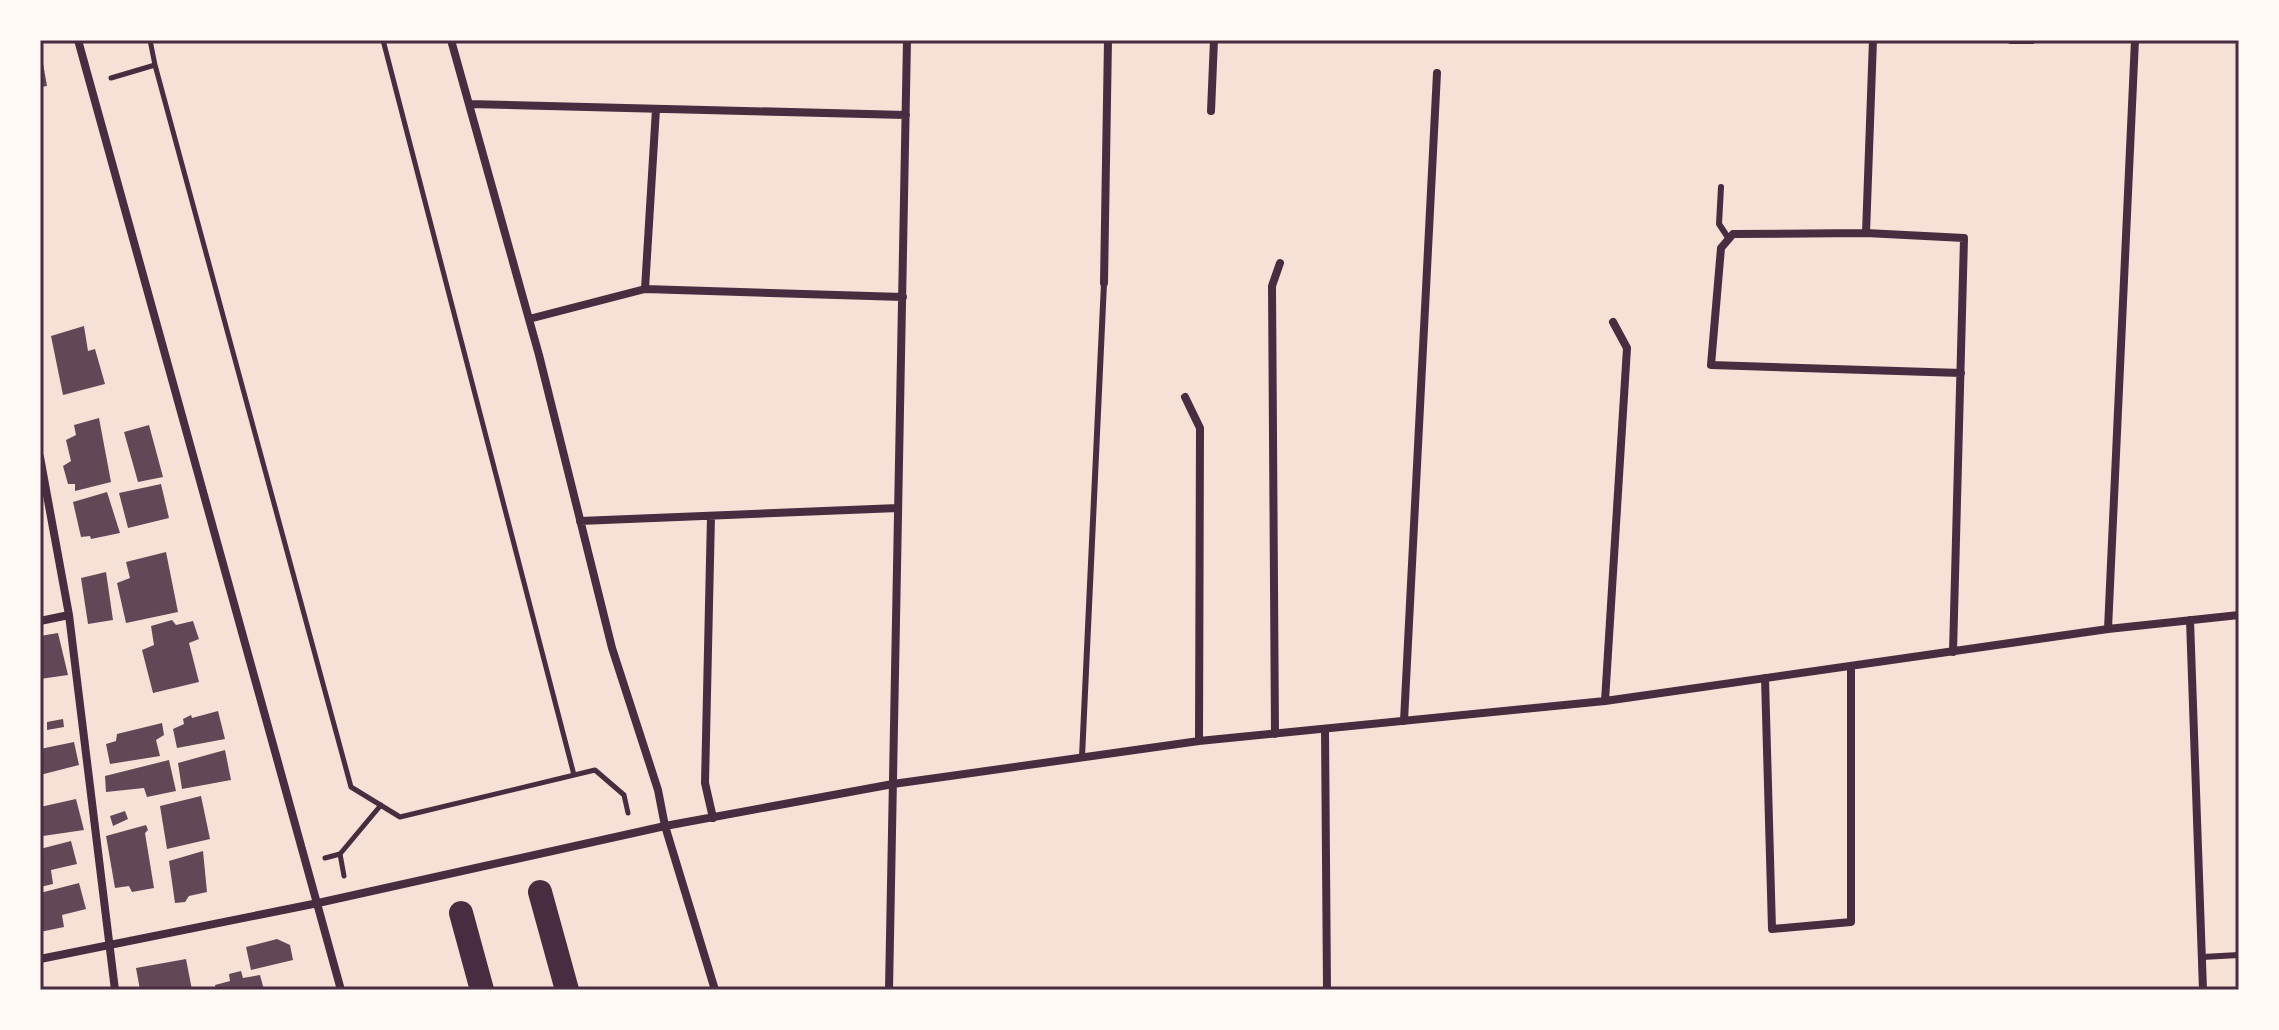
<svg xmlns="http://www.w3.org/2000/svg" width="2279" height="1030" viewBox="0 0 2279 1030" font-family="'Golos Text',sans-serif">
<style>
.building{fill:#644757}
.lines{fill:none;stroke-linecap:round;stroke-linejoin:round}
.path{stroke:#4a2c40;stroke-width:5}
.service{stroke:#4a2c40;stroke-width:6}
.minor{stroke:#4a2c40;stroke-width:8}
.motorway{stroke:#4a2c40;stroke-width:24}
.neatline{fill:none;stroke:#4a2c40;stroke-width:3}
</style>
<rect width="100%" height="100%" fill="#f7e1d7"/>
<path class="building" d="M40,46L47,86L40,87Z
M84,326L88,351L95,349L105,384L63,395L51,336Z
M99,418L111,482L75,491V484H68L63,466L71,461L66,440L76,435L74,425Z
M149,425L163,477L138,482L124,432Z
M161,484L169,518L128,528L119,493Z
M107,492L120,533L91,539L90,536L81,537L73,502Z
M166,552L178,612L126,623L117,583L130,578L126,562Z
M106,572L113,620L88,624L81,578Z
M172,620L176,625L193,621L199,639L189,643L199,682L153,693L142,650L154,645L151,626Z
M58,633L68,675L40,679V636Z
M218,711L225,739L177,748L173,729L184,724L183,719L191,715L192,718Z
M63,719L64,727L47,730V722Z
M162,723L164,735L156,740L160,756L110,764L106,744L116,741L117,734Z
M74,742L79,765L40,775V749Z
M225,750L231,780L182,789L178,763Z
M169,760L176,791L147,797L144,788L106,792L105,776Z
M201,796L210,839L167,849L160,806Z
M76,799L84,830L43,836L40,807Z
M125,811L128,819L113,826L110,816Z
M146,825L148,830L145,833L154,888L132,892L129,886L115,888L106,836Z
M71,841L77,864L51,870L53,884L40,887V849Z
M203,851L207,892L189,896L185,902L175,903L169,861Z
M79,883L86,909L62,915L64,927L40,932V893Z
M277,939L290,945L293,960L251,970L246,947Z
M186,959L192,990H140L136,968Z
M241,971L243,978L260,975L264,990H216L215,985L230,981L229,974Z"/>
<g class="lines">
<path class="path" d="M383,40L574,775
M155,65L351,787L400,817L595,770L624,795L628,813
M111,78L155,65L150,40
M340,854L344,876
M325,858L340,854L381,805"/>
<path class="service" d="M1721,187L1719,224L1729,239
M1082,757L1104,283
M2202,957L2239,955"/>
<path class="minor" d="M78,40L341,990
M451,40L539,355L612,648L658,790L665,826L715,990
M2011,40H2032
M469,104L906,115
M1211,111L1214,40
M1866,233L1873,40
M1104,283L1108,40
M645,289L656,109
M529,319L645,289L903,297
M1185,397L1200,428L1199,741
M40,457L69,615L115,990
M711,516L705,783L713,818
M580,521L898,508
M2190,620L2203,990
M40,621L69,615
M2108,629L2135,40
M1953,652L1964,238L1866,233L1733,234L1721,248L1711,365L1961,373
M1765,678L1772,929L1851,922V666
M1605,701L1627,348L1613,322
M1404,721L1437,73
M1325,729L1327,990
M1275,734L1272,286L1280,263
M40,959L318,903L665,826L893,784L1199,741L1605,701L2108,629L2239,615
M889,990L907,40"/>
<path class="motorway" d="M540,892L567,990
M461,913L482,990"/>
</g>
<rect width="2279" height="1030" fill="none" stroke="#fffaf5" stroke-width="84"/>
<rect x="42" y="42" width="2195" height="946" class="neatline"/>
</svg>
